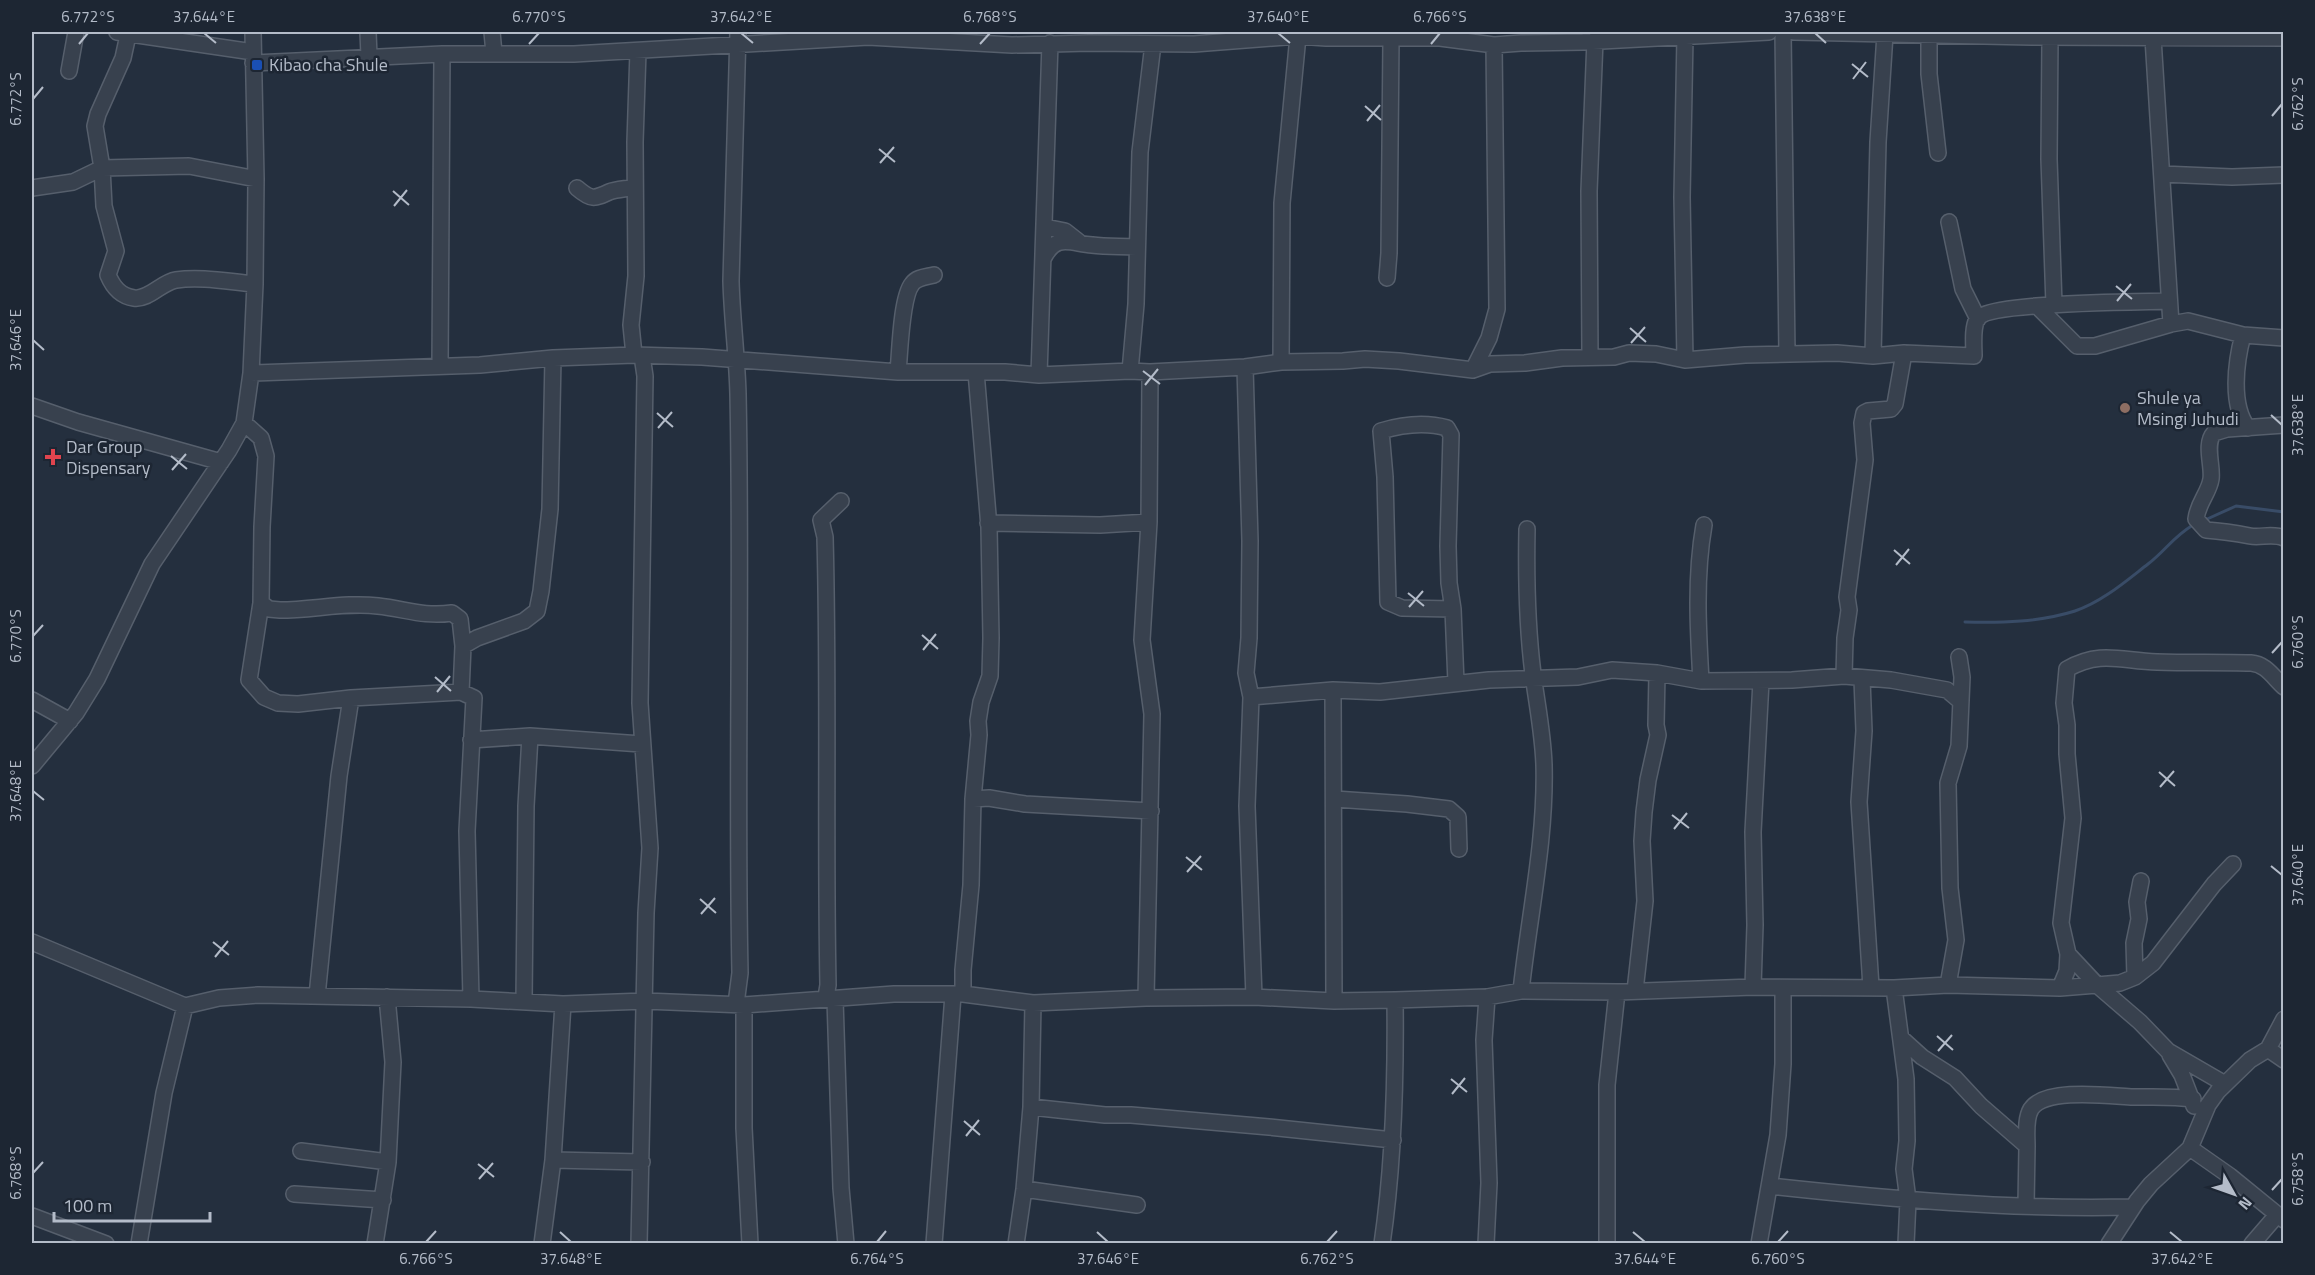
<svg xmlns="http://www.w3.org/2000/svg" width="2315" height="1275" viewBox="0 0 2315 1275" font-family="'Titillium Web',sans-serif">
<style>
.lines{fill:none;stroke-linecap:round;stroke-linejoin:round}
.stream{stroke:#394c67;stroke-width:3}
.minor-casing{stroke:#565f6c;stroke-width:18}
.minor{stroke:#38414e;stroke-width:15}
.ticks{fill:none;stroke:#b4bcc9;stroke-width:2}
.transit-dot{fill:#1a4fb4;stroke:#1d2633;stroke-width:2}
.education-dot{fill:#8d6e63;stroke:#1d2633;stroke-width:2}
.health-dot{fill:#e0444e;stroke:#1d2633;stroke-width:2}
.labels{text-anchor:middle;stroke-width:5;stroke-linejoin:round;paint-order:stroke}
.poi-label{font-size:18px;fill:#b4bcc9;stroke:#1d2633;text-anchor:start}
.neatline{fill:none;stroke:#b4bcc9;stroke-width:2}
.ticks-label{font-size:15px;text-anchor:middle;fill:#b4bcc9}
</style>
<rect width="100%" height="100%" fill="#242f3e"/>
<g class="lines">
<path class="stream" d="M2205,520L2236,506L2284,512
M1965,622C2002,623 2040,622 2075,611C2102,602 2126,581 2148,564C2165,551 2173,537 2193,525"/>
<g class="minor-casing">
<path id="minor" d="M117,32L253,52
M368,32L369,56
M492,32L494,53
M1783,32L1787,354
M1794,32L2031,37L2284,38
M128,35L123,58L98,114L95,126L102,168L104,206L116,251L108,275C113,287 120,296 134,298C149,300 162,282 176,280C201,276 230,282 255,284
M1929,35V74L1938,153
M2050,37L2049,159L2054,305
M2153,38L2171,324
M253,63L442,54H574L868,37L1012,45L1089,43L1194,44L1298,36L1326,38H1440L1494,45L1521,43L1583,42L1769,32
M69,71L76,32
M2162,174L2232,177L2284,175
M32,188L73,182L102,168L189,166L256,179
M577,188C591,200 594,199 609,192C617,189 627,189 635,187
M1949,222L1963,289L1978,319
M1044,228L1045,227L1065,231L1079,242
M1043,259C1056,233 1069,243 1092,245C1107,247 1122,246 1137,247
M1387,278L1389,253L1391,39
M2037,306L2077,346H2095L2171,324L2188,321L2243,335L2284,338
M2243,335C2236,361 2230,405 2248,428
M634,355L631,325L636,276L635,142L638,51
M1873,356L1878,142L1885,34
M1590,357L1589,191L1595,40
M1685,360L1682,197L1685,36
M1281,362L1282,203L1298,36
M440,366L442,54
M1245,367L1250,541L1249,638L1246,673L1251,697L1247,806L1254,997
M1473,370L1489,338L1497,309L1494,45
M1130,371L1136,304L1140,152L1153,44
M898,372C900,352 901,298 912,284C917,277 926,277 934,275
M251,373L480,365L553,358L634,355L702,357L898,372H1005L1039,375L1130,371L1150,372L1245,367L1281,362L1343,361L1365,359L1399,361L1473,370L1490,364L1525,363L1562,358L1614,357L1629,353L1656,354L1685,360L1745,355L1837,353L1873,356L1904,353L1974,356C1974,345 1972,329 1977,319C1988,302 2141,302 2168,301
M1039,375L1050,43
M32,406L78,422L221,462
M244,423L261,438L266,456L262,527L261,603L269,609L280,610C313,610 346,602 378,606C406,609 423,617 452,613L460,619L463,646L461,692
M2284,425L2227,429L2214,433C2204,444 2213,466 2211,479C2209,493 2198,502 2196,519L2206,530C2221,531 2235,533 2250,536C2261,538 2273,533 2284,538
M988,523L1100,525L1149,522
M261,603L249,680L264,697L278,703L298,704L351,698L461,692L474,698L467,831L471,999
M1453,609L1402,608L1388,602L1385,477L1381,431C1401,425 1426,422 1447,428L1451,435L1448,546L1449,583L1453,609L1456,683
M463,646L477,638L524,621L537,611L541,591L550,509L553,358
M1844,676L1845,638L1849,610L1847,597L1865,460L1862,423L1864,413L1868,411L1891,409L1895,404L1904,353
M1862,679L1864,731L1859,802L1871,987
M1701,681C1698,629 1695,576 1704,525
M1333,690L1334,1001
M1251,697L1333,690L1380,692L1489,680L1578,677L1612,670L1657,673L1701,681L1792,680L1844,676L1891,680L1947,690L1960,701
M32,700L70,721
M471,740L530,736L641,744
M32,766L76,713L97,679L152,564L229,450L244,423L251,373L255,284L256,179L253,32
M973,799L989,798L1025,804L1151,811
M1335,799L1407,804L1449,809L1458,817L1459,849
M32,942L185,1006L219,998L258,995L471,999L563,1004L645,1001L744,1005L894,994H963L1033,1003L1146,998L1254,997L1334,1001L1395,1000L1487,997L1521,991L1617,992L1753,987L1894,988L1948,985L2060,988L2097,985L2140,1022L2168,1051L2225,1084
M2068,954L2097,985L2120,983L2135,977L2153,963L2214,884L2233,864
M2135,977L2134,943L2139,919L2137,902L2141,881
M1948,985L1956,940L1950,888L1948,783L1959,746L1962,677L1959,657
M1753,987L1755,925L1753,832L1761,681
M1894,988L1906,1079L1907,1141L1904,1169L1908,1200L1906,1244
M2060,988L2067,971L2068,954L2061,923L2073,818L2067,754V725L2064,703L2067,669C2101,650 2121,661 2157,662C2189,663 2220,662 2251,663C2266,664 2273,677 2284,687
M1521,991C1529,916 1546,840 1544,765C1543,734 1537,705 1533,674C1527,626 1526,578 1527,529
M1635,991L1645,901L1642,841L1644,812L1648,780L1658,735L1656,725L1657,673
M963,994V970L971,885L973,799L979,735L978,721L981,702L990,676L991,638L989,527L976,372
M317,996L339,776L351,698
M826,997L828,985C825,835 829,686 825,537L821,520L841,501
M1146,998L1152,714L1142,640L1149,522L1150,372
M835,999L841,1188L846,1244
M524,1001L526,806L530,736
M736,1004L740,973C736,780 742,587 738,394C737,356 732,319 731,281L738,32
M744,1005V1128L750,1244
M1901,1038L1922,1057L1955,1078L1981,1106L2027,1146L2026,1206
M2268,1049L2284,1019
M2170,1055L2182,1075L2194,1106
M1031,1107L1105,1115H1131L1269,1127L1393,1140
M2027,1146C2027,1135 2025,1119 2031,1109C2045,1087 2111,1096 2133,1097C2154,1097 2173,1096 2193,1099
M2190,1148L2230,1176L2284,1220
M301,1151L388,1162
M553,1160L642,1162
M1770,1186C1890,1199 2011,1210 2132,1207
M1024,1189L1137,1205
M294,1194L383,1200
M32,1216L106,1244
M139,1244L164,1093L185,1006
M375,1244L388,1162L393,1062L387,997
M542,1244L553,1160L563,1004
M639,1244L646,913L650,848L640,703L645,376L642,356
M934,1244L953,995
M1016,1244L1024,1189L1031,1107L1033,1003
M1382,1244C1394,1162 1396,1082 1395,1000
M1486,1244L1489,1183L1484,1040L1487,997
M1607,1244V1085L1617,992
M1759,1244L1778,1135L1783,1064V988
M2109,1244L2137,1201L2151,1184L2190,1148L2208,1105L2218,1091L2250,1060L2268,1049L2284,1060
M2252,1244L2277,1215"/>
</g>
<use href="#minor" class="minor"/>
</g>
<path class="ticks" d="M204,33L216,43M741,33L753,43M1278,33L1290,43M1815,33L1826,43M79,44L88,33M529,44L539,33M980,44L990,33M1431,44L1440,33M1852,64L1868,77M1853,79L1866,62M33,99L43,87M1365,106L1381,120M2272,116L2282,104M1367,121L1380,105M879,149L895,162M880,163L894,147M393,191L409,205M394,206L407,190M2116,286L2132,299M2117,301L2131,284M1630,328L1646,342M33,340L44,350M1631,343L1645,327M1143,371L1160,384M1145,385L1158,369M657,413L673,427M2271,415L2282,425M658,428L672,412M171,456L187,469M172,470L186,454M1894,550L1910,564M1896,565L1909,549M1408,593L1424,606M1409,607L1423,591M922,635L938,649M33,636L43,625M923,650L936,634M2272,653L2282,642M435,677L451,691M437,692L450,676M2159,772L2175,786M2160,787L2174,771M33,791L44,800M1672,815L1689,828M1674,829L1687,813M1186,857L1202,870M2271,866L2282,875M1187,872L1201,856M700,899L716,913M701,914L715,898M213,942L229,955M215,957L228,941M1937,1036L1953,1050M1938,1051L1952,1035M1451,1079L1467,1092M1452,1094L1465,1078M964,1121L980,1135M966,1136L979,1120M478,1164L494,1177M33,1173L43,1162M479,1179L493,1163M2272,1190L2282,1179M560,1232L571,1242M1097,1232L1108,1242M1633,1232L1645,1242M2170,1232L2182,1242M426,1242L436,1231M877,1242L886,1231M1327,1242L1337,1231M1778,1242L1788,1231"/>
<rect class="transit-dot" x="251" y="59" width="12" height="12" rx="3"/>
<circle class="education-dot" cx="2125" cy="408" r="6"/>
<path class="health-dot" d="M50 448h6v6h6v6h-6v6h-6v-6h-6v-6h6z"/>
<g class="labels">
<g class="poi-label">
<text x="269" y="71">Kibao cha Shule</text>
<text x="2137" y="404">Shule ya<tspan x="2137" dy="21">Msingi Juhudi</tspan></text>
<text x="66" y="453">Dar Group<tspan x="66" dy="21">Dispensary</tspan></text>
</g>
</g>
<rect width="2315" height="1275" fill="none" stroke="#1d2633" stroke-width="66"/>
<g transform="translate(2234 1194) rotate(130)" stroke="#1d2633" stroke-width="4.5" paint-order="stroke">
<path d="M0-4.5L10 22L0 15L-10 22Z" fill="#b4bcc9"/>
<text y="-9" font-size="16" font-weight="bold" text-anchor="middle" fill="#b4bcc9">N</text>
</g>
<path d="M54 1212v9h156v-9" fill="none" stroke="#b4bcc9" stroke-width="3"/>
<text x="63" y="1212" font-size="18" fill="#b4bcc9" stroke="#1d2633" stroke-width="4.5" paint-order="stroke">100 m</text>
<rect x="33" y="33" width="2249" height="1209" class="neatline"/>
<g class="ticks-label">
<text x="88" y="22">6.772°S</text>
<text x="204" y="22">37.644°E</text>
<text x="539" y="22">6.770°S</text>
<text x="741" y="22">37.642°E</text>
<text x="990" y="22">6.768°S</text>
<text x="1278" y="22">37.640°E</text>
<text x="1440" y="22">6.766°S</text>
<text x="1815" y="22">37.638°E</text>
<text transform="translate(16 99) rotate(-90)" y="5">6.772°S</text>
<text transform="translate(2298 104) rotate(-90)" y="5">6.762°S</text>
<text transform="translate(16 340) rotate(-90)" y="5">37.646°E</text>
<text transform="translate(2298 425) rotate(-90)" y="5">37.638°E</text>
<text transform="translate(16 636) rotate(-90)" y="5">6.770°S</text>
<text transform="translate(2298 642) rotate(-90)" y="5">6.760°S</text>
<text transform="translate(16 791) rotate(-90)" y="5">37.648°E</text>
<text transform="translate(2298 875) rotate(-90)" y="5">37.640°E</text>
<text transform="translate(16 1173) rotate(-90)" y="5">6.768°S</text>
<text transform="translate(2298 1179) rotate(-90)" y="5">6.758°S</text>
<text x="426" y="1264">6.766°S</text>
<text x="571" y="1264">37.648°E</text>
<text x="877" y="1264">6.764°S</text>
<text x="1108" y="1264">37.646°E</text>
<text x="1327" y="1264">6.762°S</text>
<text x="1645" y="1264">37.644°E</text>
<text x="1778" y="1264">6.760°S</text>
<text x="2182" y="1264">37.642°E</text>
</g>
</svg>
